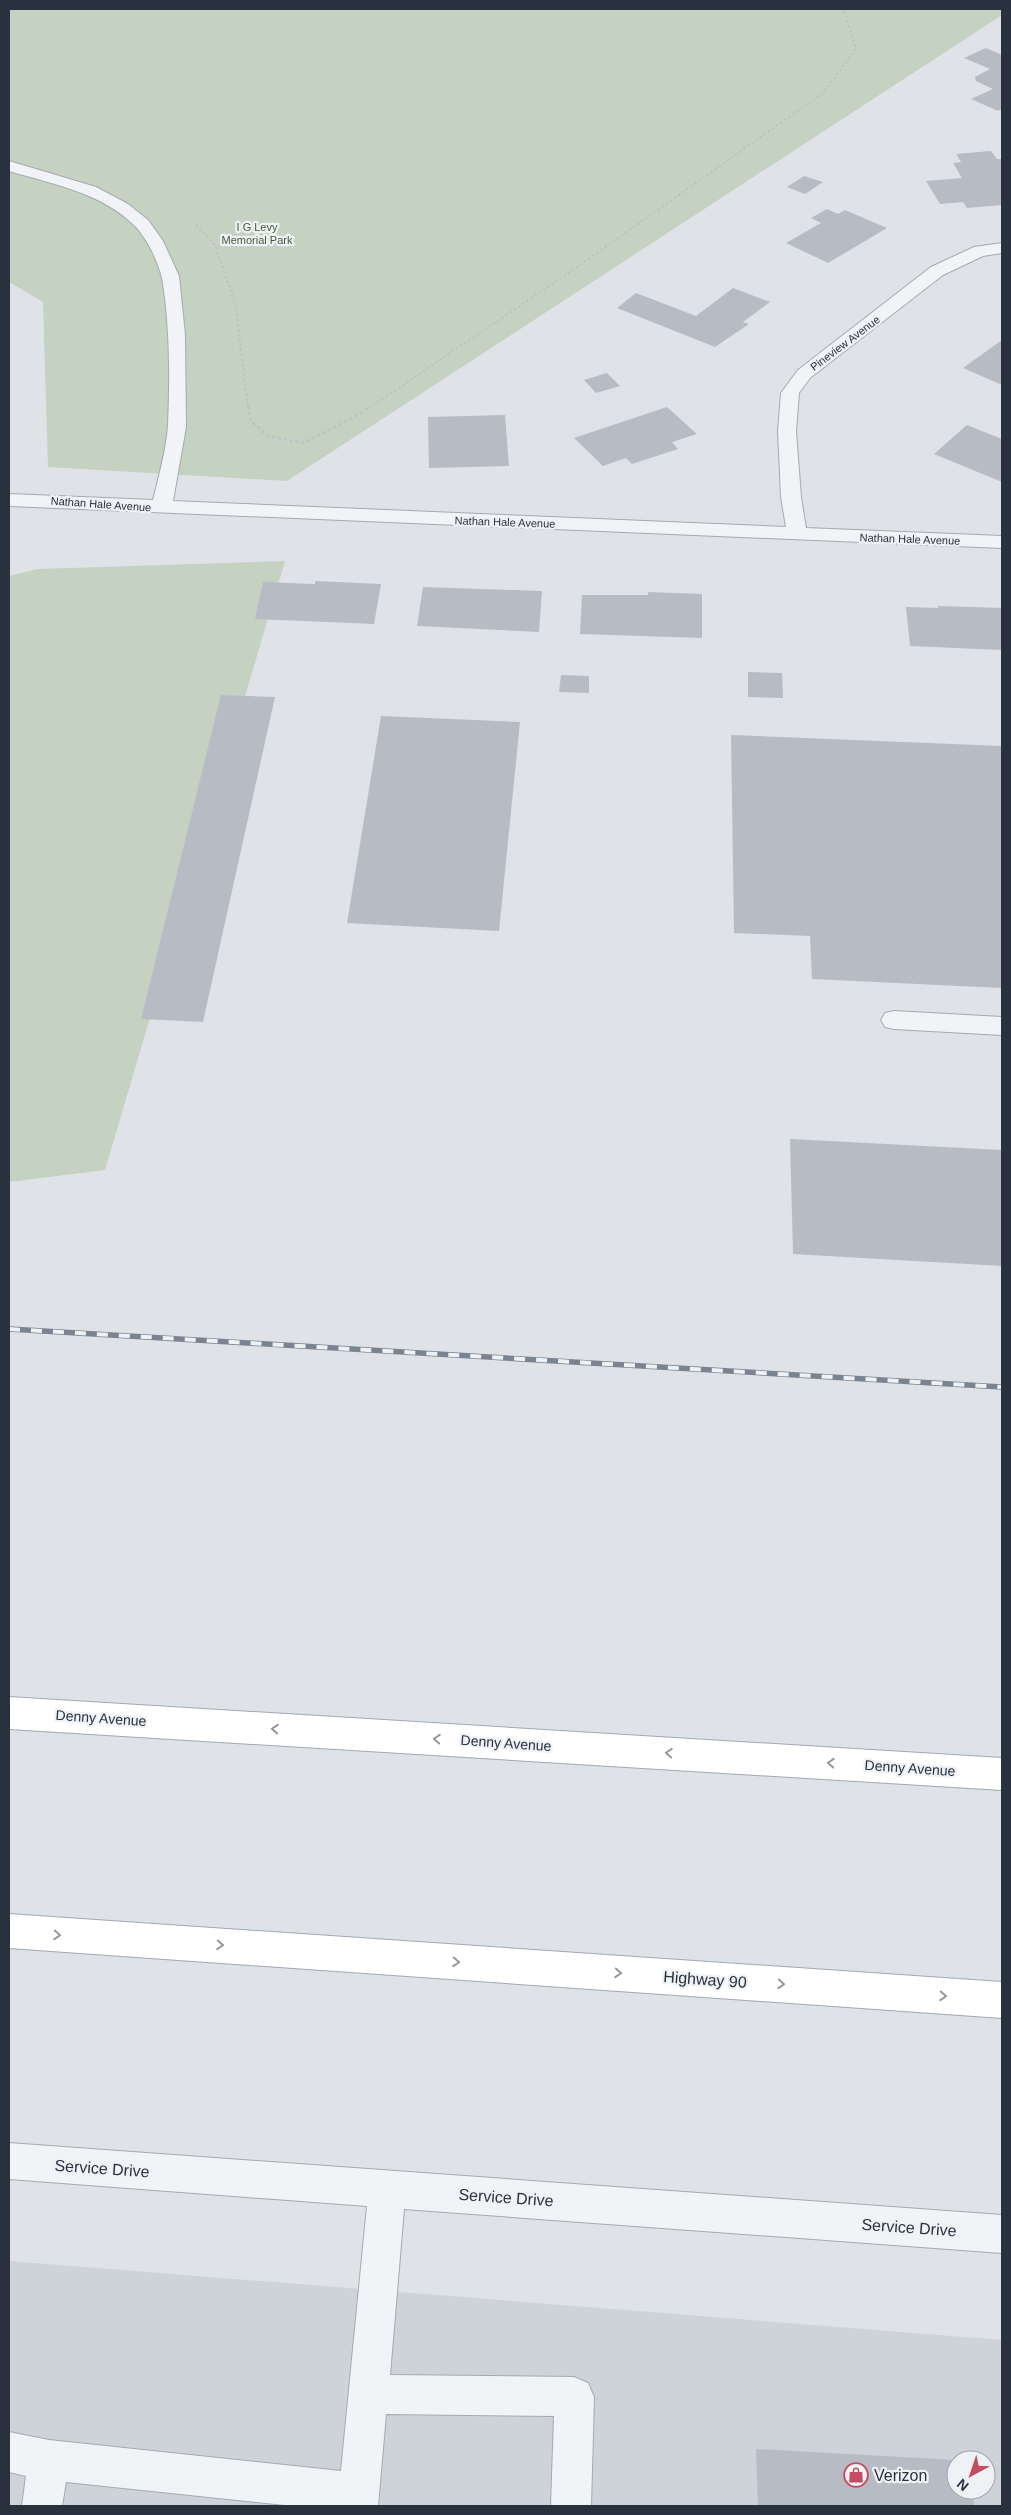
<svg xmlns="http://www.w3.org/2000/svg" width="1011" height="2515" viewBox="0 0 1011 2515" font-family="Arial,sans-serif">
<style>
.built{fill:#ced2d9;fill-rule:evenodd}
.green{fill:#c5d1c1}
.building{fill:#b7bcc4}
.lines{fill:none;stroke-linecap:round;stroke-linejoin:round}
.lane-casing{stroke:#a5aab1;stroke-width:2}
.street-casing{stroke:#a5aab1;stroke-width:2}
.primary-casing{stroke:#a0a8b2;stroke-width:2}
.path-far1{stroke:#bec1c6;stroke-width:2;stroke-dasharray:2.5 2.5;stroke-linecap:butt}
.path{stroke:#bec1c6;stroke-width:2.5;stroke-dasharray:3 3;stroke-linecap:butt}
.lane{fill:#f2f3f6;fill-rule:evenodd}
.street{fill:#f2f3f6;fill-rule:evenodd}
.primary{fill:#fff;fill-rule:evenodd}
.rail-casing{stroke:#7a8390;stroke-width:5.5}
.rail{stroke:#eff2f5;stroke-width:4;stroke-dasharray:11;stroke-linecap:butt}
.oneway{stroke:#94989e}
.labels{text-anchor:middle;stroke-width:4.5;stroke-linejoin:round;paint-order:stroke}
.far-park-label{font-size:11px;fill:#3f5838;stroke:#eff2f5}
.far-street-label{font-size:11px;fill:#29313e;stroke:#eff2f5}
.street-label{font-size:14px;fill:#29313e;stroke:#eff2f5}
.near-street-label{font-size:16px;fill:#29313e;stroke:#eff2f5}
.near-poi-label{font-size:16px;fill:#29313e;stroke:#eff2f5;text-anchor:start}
</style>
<rect width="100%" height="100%" fill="#dfe3e7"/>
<path class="built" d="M9,2261L1002,2340V2506H9ZM956,2460H986V2490H956Z"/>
<path class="green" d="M9,9H1002V15L287,481L48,467L43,302L9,282Z
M285,561L105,1170L9,1182V576L38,569Z"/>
<path class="building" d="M986,48L1002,55V109L998,111L971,99L993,89L976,81L975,77L990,69L964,58Z
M991,151L997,159H1002V205L967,208L963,202L940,204L926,181L962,178L953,163L961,162L956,154Z
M804,176L823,182L805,194L787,187Z
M827,209L838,214L845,210L887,228L828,263L786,243L821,223L811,218Z
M733,288L770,302L743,322L749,324L715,347L617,308L636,293L696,316Z
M1002,340V385L963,368Z
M607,373L620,386L596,393L584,380Z
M667,407L697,434L672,442L678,449L632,464L626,458L603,466L574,438Z
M505,415L509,466L429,468L428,417Z
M967,425L1002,439V482L934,454Z
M315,581L381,584L374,624L255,619L263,582L315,584Z
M423,587L542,591L539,632L417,626Z
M648,592L702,594V638L580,634L582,595H648Z
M938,606L1002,608V650L910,646L906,607L938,608Z
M748,672L782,673L783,698L748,697Z
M561,675L589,676V693L559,692Z
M221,695L275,697L203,1022L141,1019Z
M381,716L520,722L499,931L347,923Z
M731,735L1002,746V988L812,979L810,936L734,933Z
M790,1139L1002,1150V1266L793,1254Z
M756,2449L956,2460V2490H973L974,2506H758Z"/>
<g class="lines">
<g class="lane-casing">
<path id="lane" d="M894,1011L1002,1017V1035L894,1029L885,1027L881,1020L885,1013Z
M9,2143L1002,2215V2253L404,2209L390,2375L574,2377L588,2383L594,2397L591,2506H551L554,2416L386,2414L378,2506H294L66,2482L62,2506H22L26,2476L9,2472V2432L49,2440L341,2471L367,2206L9,2179Z"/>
</g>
<g class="street-casing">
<path id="street" d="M9,161L96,187L128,204L148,220L163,241L179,276L185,335L186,427L173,501L786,527L781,497L778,431L781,393L798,370L931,267L974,247L1002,243V253L983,256L943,275L810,378L799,393L796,431L801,497L806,528L1002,536V548L9,506V494L153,500C159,476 166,450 168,426C170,379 170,323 162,278C158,261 147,239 136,227C103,193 53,184 9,171Z"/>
</g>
<g class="primary-casing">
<path id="primary" d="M9,1697L1002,1758V1790L9,1729Z
M9,1914L1002,1982V2018L9,1948Z"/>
</g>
<path class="path-far1" d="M196,225L215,245L235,302L248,408
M369,408L570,272L823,93L856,49L846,16L841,9"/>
<path class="path" d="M248,406L251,421L268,436L303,443L355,417L371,406"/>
<use href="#lane" class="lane"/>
<use href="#street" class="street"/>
<use href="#primary" class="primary"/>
<g class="rail-casing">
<path id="rail" d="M9,1329L1002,1387"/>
</g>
<use href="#rail" class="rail"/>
</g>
<defs><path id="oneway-chevron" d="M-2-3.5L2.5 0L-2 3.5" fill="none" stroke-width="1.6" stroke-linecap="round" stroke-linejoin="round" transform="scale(1.25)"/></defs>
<g class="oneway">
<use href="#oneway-chevron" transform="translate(275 1729) rotate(-176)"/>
<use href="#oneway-chevron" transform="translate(437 1739) rotate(-176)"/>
<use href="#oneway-chevron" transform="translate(669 1753) rotate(-176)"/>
<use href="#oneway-chevron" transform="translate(831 1763) rotate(-176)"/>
<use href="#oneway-chevron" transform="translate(57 1935) rotate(4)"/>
<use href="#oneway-chevron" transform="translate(220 1945) rotate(4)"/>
<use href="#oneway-chevron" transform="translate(456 1962) rotate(4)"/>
<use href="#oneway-chevron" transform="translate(618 1973) rotate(4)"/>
<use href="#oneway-chevron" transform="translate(781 1984) rotate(4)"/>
<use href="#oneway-chevron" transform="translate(943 1996) rotate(4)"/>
</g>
<defs>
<g id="shop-ring" transform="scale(1.25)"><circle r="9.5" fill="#eff2f5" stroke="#c44d62" stroke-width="1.5"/><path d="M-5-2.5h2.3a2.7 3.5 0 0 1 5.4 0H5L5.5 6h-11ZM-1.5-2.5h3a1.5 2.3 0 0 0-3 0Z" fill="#c44d62"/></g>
</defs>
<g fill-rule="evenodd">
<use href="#shop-ring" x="856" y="2475"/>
</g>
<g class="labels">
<g class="far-park-label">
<text x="257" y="231">I G Levy<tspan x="257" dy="13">Memorial Park</tspan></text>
</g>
<g class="far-street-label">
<text transform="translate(845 343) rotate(-37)" y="4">Pineview Avenue</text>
<text transform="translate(101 504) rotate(4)" y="4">Nathan Hale Avenue</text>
<text transform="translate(505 522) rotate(2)" y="4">Nathan Hale Avenue</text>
<text transform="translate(910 539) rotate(2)" y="4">Nathan Hale Avenue</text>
</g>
<g class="street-label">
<text transform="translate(101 1718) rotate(4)" y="5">Denny Avenue</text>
<text transform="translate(506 1743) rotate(4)" y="5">Denny Avenue</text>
<text transform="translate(910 1768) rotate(4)" y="5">Denny Avenue</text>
</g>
<g class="near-street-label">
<text transform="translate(705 1979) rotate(4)" y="6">Highway 90</text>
<text transform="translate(102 2168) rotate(4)" y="6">Service Drive</text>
<text transform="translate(506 2197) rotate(4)" y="6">Service Drive</text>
<text transform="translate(909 2227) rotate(4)" y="6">Service Drive</text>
</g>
<g class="near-poi-label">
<text x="874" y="2481">Verizon</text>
</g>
</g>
<rect width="1011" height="2515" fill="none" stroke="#29313e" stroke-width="20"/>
<g transform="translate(971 2475) rotate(220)"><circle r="24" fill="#eff2f5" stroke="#a0a5ac"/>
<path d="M0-4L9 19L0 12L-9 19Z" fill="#c44d62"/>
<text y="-8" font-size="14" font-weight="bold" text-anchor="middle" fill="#29313e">N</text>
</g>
</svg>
